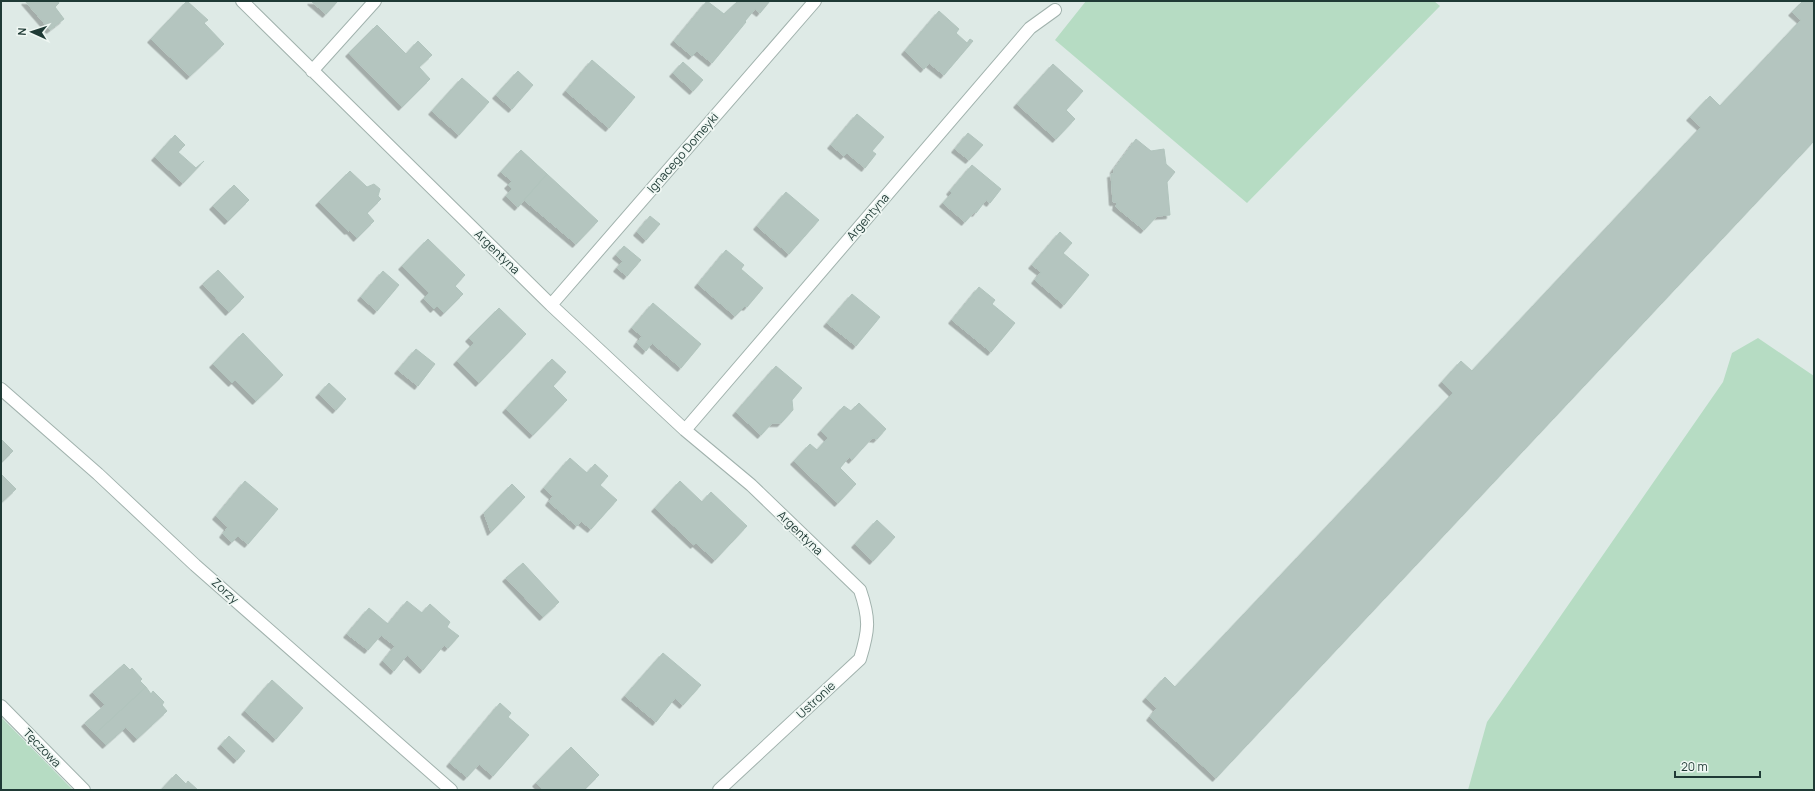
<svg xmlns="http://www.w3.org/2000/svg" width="1815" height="791" viewBox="0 0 1815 791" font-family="Manrope,sans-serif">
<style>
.green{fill:#b6dcc3}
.building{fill:#b4c5bf;stroke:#b1c4bd;filter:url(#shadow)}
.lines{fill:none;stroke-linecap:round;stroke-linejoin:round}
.minor-casing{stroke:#a1b2ad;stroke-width:14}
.minor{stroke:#fff;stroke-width:12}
.labels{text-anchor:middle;stroke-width:3.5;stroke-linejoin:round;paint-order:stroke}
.street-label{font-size:12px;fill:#1f3a35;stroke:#eff7f3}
</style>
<defs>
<filter id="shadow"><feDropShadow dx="-3.5" dy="3.5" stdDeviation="0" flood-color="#0004"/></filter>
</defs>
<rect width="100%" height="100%" fill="#deeae6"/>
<path class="green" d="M1086,1H1434L1440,6L1247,203L1055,40Z
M1758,338L1814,376V790H1468L1487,722L1723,382L1732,353Z
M1,717L73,790H1Z"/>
<path class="building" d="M25,1H58L59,3L55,7L64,19L50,30Z
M187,1L208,20L204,23L224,44L190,76L151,39Z
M311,1H338L326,14Z
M707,1L724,14L738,1H770L760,13L755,9L745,21L746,22L712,63L697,51L692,56L674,41Z
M1803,1H1814V141L1216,778L1150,717L1157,708L1146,698L1165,677L1175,687L1453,393L1442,382L1461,361L1472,371L1701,127L1690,117L1710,96L1720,106L1801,20L1792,12Z
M939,11L959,29L956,33L967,43L970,39L973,41L944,75L929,63L924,69L905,51Z
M377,25L406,54L418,41L432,55L419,67L430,79L402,107L349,53Z
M592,60L635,97L609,128L566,91Z
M683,62L703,80L693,91L673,73Z
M1053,64L1083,91L1066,110L1075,119L1056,139L1017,104Z
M518,71L533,85L512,109L496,95Z
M462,78L489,102L459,135L432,111Z
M857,114L884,137L872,151L876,154L865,168L847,153L844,156L831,145Z
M968,133L983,145L969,160L955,149Z
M175,135L185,145L178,152L196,168L204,161L183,183L155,157Z
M1136,139L1151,151L1164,149L1166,164L1175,172L1167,182L1170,215L1157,216L1144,230L1116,207L1117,202H1113L1111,174H1114V169Z
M521,150L547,174L518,207L506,196L512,189L508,185L512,181L501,172Z
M972,165L1001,189L990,203L986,200L976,213L974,212L965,222L943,203L952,193L950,191Z
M350,171L367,187L374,184L380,189L378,196L381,199L367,213L374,221L357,238L350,230L348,231L319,202Z
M547,174L598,221L576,244L524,200Z
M234,185L249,200L228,221L213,206Z
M786,192L819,220L789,254L757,226Z
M650,216L660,224L646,240L637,232Z
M1060,232L1072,243L1063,253L1089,275L1064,305L1035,280L1041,272L1032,265Z
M428,239L465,275L455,286L463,294L444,313L437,306L434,309L424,298L429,293L402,266Z
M624,246L641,260L627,276L617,268L623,261L616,255Z
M726,250L744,265L741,269L763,288L747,307L745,306L735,316L698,284Z
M218,270L244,297L229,312L203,284Z
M383,271L399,285L377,311L361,297Z
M979,287L995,300L992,304L1015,323L991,352L952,320Z
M852,294L880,317L856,346L827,323Z
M653,303L701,344L681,368L652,343L646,351L637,343L642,336L632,328Z
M499,308L526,334L479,383L457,361L474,343L469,338Z
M243,333L283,375L256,401L235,380L232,383L213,364Z
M416,349L435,364L418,386L398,370Z
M552,359L566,372L553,386L567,400L533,435L506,409Z
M776,366L802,388L792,400L793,410L781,423H772L761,435L736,412Z
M329,383L346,399L336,410L319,394Z
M859,403L886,429L877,439L872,438L852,460L849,457L840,468L856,484L838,503L794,461L810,444L817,450L828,438L821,431L844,406L851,411Z
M1,439L13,451L1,463Z
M570,458L587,473L595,464L608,476L600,485L617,500L591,529L581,521L577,526L549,502L553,496L544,488Z
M1,474L16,489L1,503Z
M245,481L278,509L248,544L238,536L232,542L223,534L228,527L216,516Z
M680,481L702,502L711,492L747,526L715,560L696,543L694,545L655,508Z
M512,484L525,497L491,532L484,513Z
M877,520L895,537L873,561L855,544Z
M523,563L559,602L543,617L506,578Z
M407,601L422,613L430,604L450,622L447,627L459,636L448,648L444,645L423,670L407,655L394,671L383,661L395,646L381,635L368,650L347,634L369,608L388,624Z
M663,653L701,685L683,705L675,698L656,722L625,696Z
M124,664L130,670L132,668L142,679L140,681L146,687L95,734L85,723L105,705L93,692Z
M272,680L303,708L276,739L245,711Z
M146,687L151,694L153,691L164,702L162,705L167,711L137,739L126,727L106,745L95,734Z
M500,703L511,713L508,717L529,735L493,776L479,764L467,777L450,763Z
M229,736L245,751L237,760L221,745Z
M571,747L599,775L584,790H543L536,783Z
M176,774L186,784L188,781L198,790H161Z"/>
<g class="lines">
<g class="minor-casing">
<path id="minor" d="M242,1L551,305L685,430L751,485L860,590C870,619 869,630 860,659L719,790
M312,71L375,1
M551,305L815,1
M1,389L98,474L195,565L451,790
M685,430L1030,28L1055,10
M1,706L84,790"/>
</g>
<use href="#minor" class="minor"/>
</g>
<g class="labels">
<g class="street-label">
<text transform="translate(683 153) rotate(-49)" y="4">Ignacego Domeyki</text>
<text transform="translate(868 217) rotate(-49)" y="4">Argentyna</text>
<text transform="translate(497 252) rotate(44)" y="4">Argentyna</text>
<text transform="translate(800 533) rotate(44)" y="4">Argentyna</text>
<text transform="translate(225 591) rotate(42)" y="4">Zorzy</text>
<text transform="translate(816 700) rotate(-43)" y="4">Ustronie</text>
<text transform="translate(42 748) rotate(46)" y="4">Tęczowa</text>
</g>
</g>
<rect width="1815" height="791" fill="none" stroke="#1f3a35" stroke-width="4"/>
<g transform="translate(32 32) rotate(273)" stroke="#eff7f3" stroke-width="3" paint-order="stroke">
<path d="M0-3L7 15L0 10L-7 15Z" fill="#1f3a35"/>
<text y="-6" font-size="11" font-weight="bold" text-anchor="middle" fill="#1f3a35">N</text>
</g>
<path d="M1675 771v6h85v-6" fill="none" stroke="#1f3a35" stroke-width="2"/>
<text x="1681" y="771" font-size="12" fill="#1f3a35" stroke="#eff7f3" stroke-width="3" paint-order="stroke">20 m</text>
</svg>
